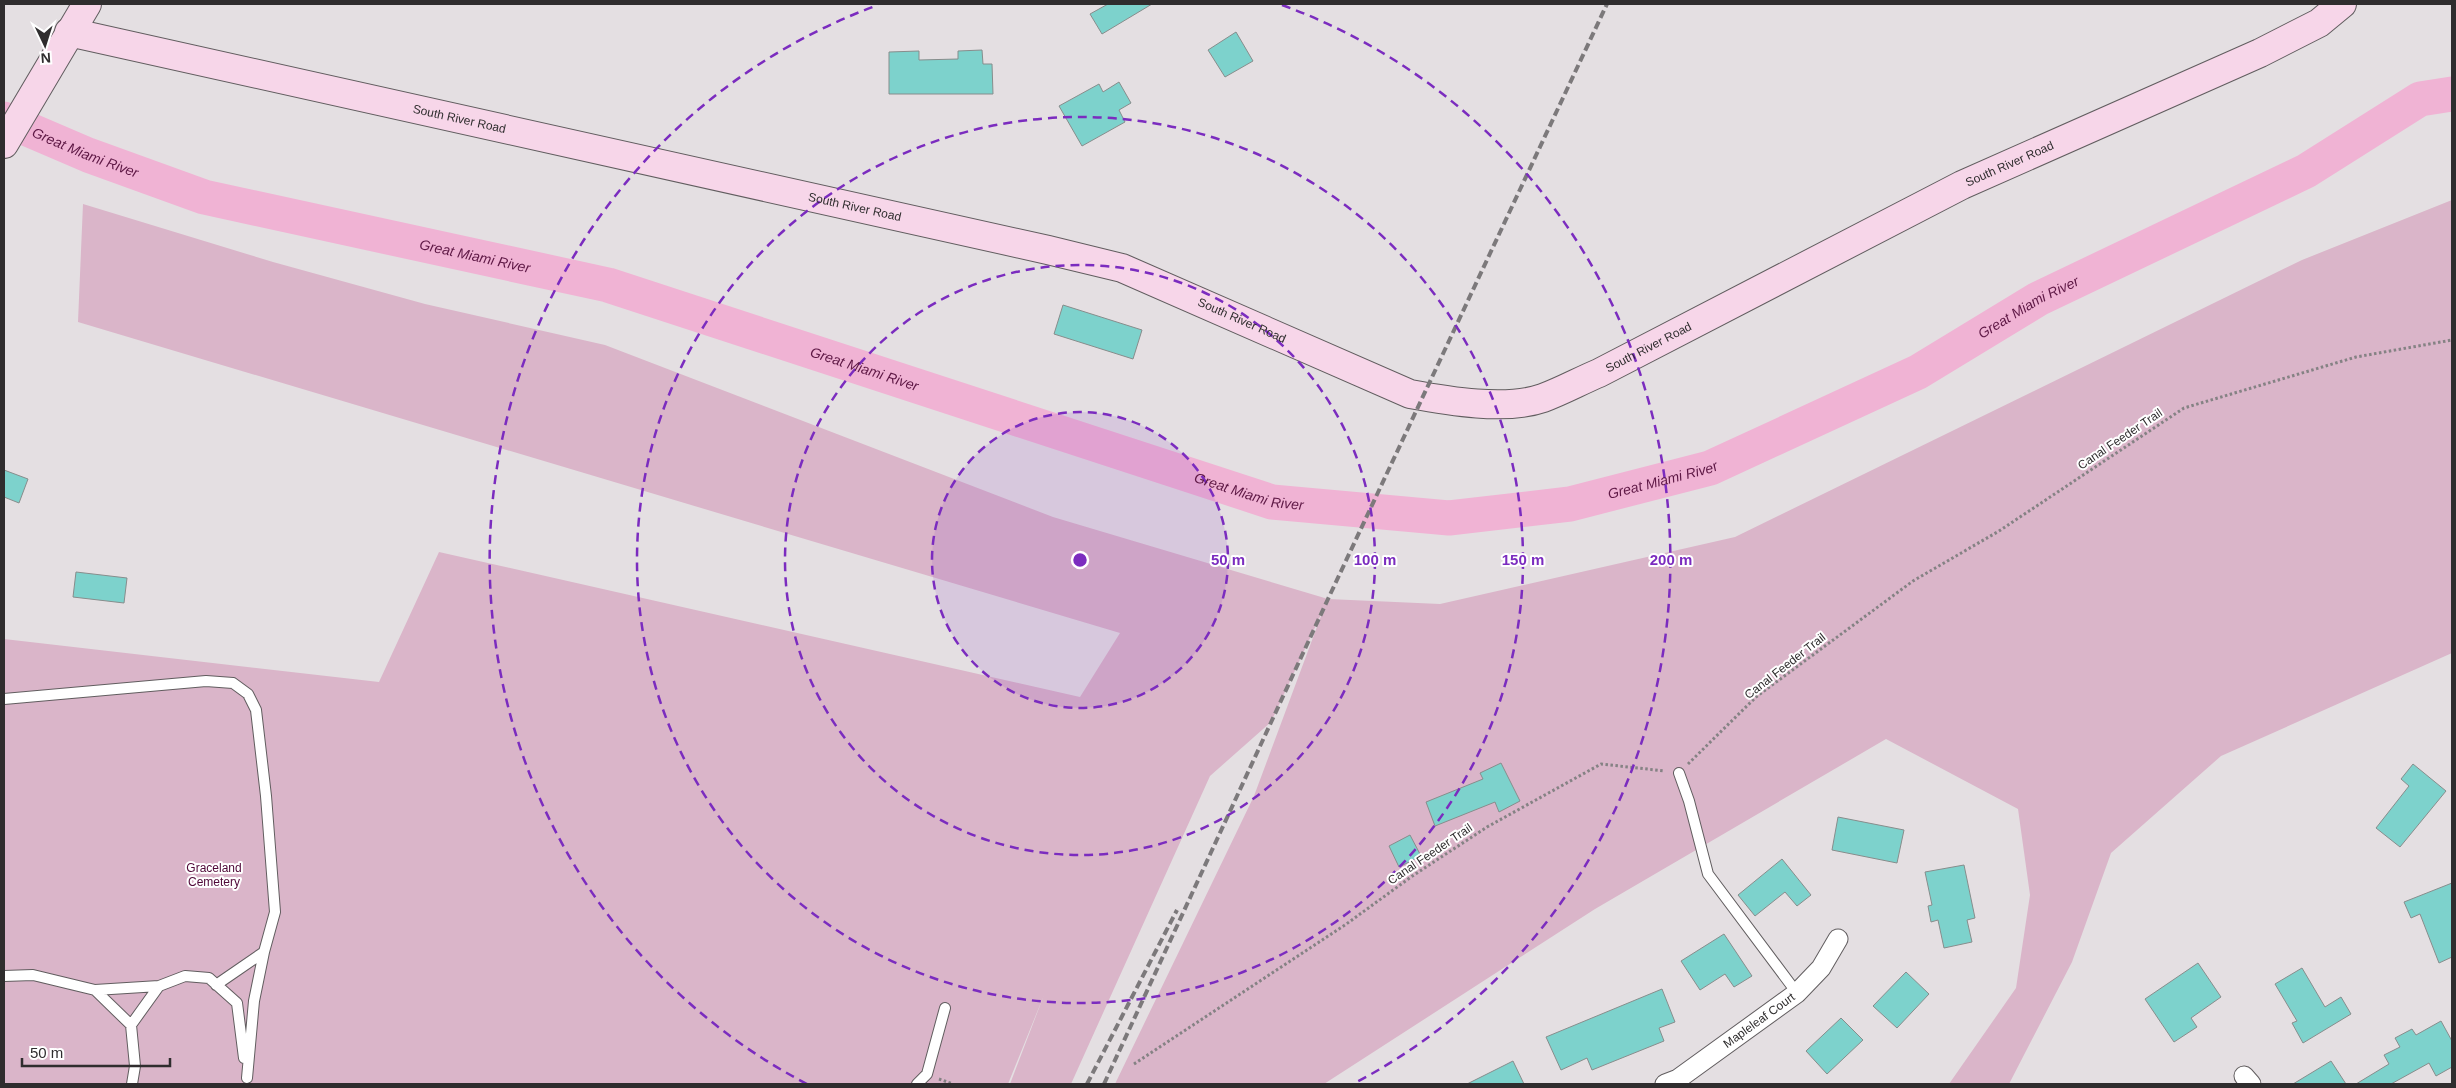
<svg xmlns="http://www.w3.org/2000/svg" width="2456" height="1088" viewBox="0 0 2456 1088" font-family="Helvetica,sans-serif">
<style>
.green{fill:#dab5c9}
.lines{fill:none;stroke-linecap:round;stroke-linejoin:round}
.river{stroke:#f0b3d4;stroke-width:35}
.building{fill:#7dd2cc;stroke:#878d8c}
.lane-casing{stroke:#615d5f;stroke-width:12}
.street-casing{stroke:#615d5f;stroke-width:21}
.secondary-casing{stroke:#615d5f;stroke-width:30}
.path{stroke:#858284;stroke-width:3;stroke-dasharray:2.5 2.5;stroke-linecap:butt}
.lane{stroke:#fff;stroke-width:10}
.street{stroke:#fff;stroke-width:19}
.secondary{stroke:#f7d6e9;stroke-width:28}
.rail{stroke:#7c797b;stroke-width:4;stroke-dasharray:8 4;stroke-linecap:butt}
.ring{fill:none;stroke:#7b2cbf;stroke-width:2.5;stroke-dasharray:9 6}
.labels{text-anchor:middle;stroke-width:4;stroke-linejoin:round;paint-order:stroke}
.street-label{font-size:12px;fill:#2f2d2e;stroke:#fff}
.park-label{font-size:12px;fill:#4f0838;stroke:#fff}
.water-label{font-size:14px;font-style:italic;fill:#5e1845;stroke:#fff}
.centre{fill:#7b2cbf;stroke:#fff;stroke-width:2.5}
.ring-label{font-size:15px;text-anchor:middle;font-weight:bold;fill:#7b2cbf;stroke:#fff;stroke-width:4;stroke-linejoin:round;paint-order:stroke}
</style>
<rect width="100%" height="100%" fill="#e4dfe2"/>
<path class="green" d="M2452,200V653L2221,756L2111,853L2072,962L2009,1084H1949L2016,988L2030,895L2018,809L1886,739L1595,909L1324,1084H1115L1254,796L1324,608L1271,722L1210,776L1071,1084H1010L1044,995L1008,1084H4V639L379,682L439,552L1080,697L1120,633L78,322L83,204L273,262L425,304L605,345L1053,517L1328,599L1440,604L1735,537L2302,260Z"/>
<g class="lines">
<path class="river" id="s1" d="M4,119L88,155L204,197L608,285L1272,502L1449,518L1570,504L1710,468L1918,372L2038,299L2306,171L2420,99L2452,94"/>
</g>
<path class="building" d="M1108,4H1152L1102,34L1090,14Z
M1236,32L1253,61L1225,77L1208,50Z
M982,50L983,64H992L993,94H889V52L919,51V60L958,59V51Z
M1119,82L1131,103L1119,110L1125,122L1082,146L1059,106L1099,84L1103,92Z
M1063,305L1142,330L1133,359L1054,334Z
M4,470L28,479L19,503L4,497Z
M76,572L127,578L124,603L73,597Z
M1501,763L1520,801L1499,812L1495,802L1435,826L1426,802L1483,779L1480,773Z
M2413,764L2446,791L2400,847L2376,828L2409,786L2401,779Z
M1838,817L1904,830L1897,863L1832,850Z
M1410,835L1421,856L1399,867L1389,846Z
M1782,859L1811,895L1797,906L1785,892L1755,916L1738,895Z
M1964,865L1975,918L1967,920L1972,942L1944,948L1938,920L1931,922L1928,906L1932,905L1925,872Z
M2452,883V957L2439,963L2420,914L2411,918L2404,902Z
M1724,934L1752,976L1734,987L1725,974L1700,990L1681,961Z
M2198,963L2221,997L2191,1018L2197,1027L2174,1042L2145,999Z
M2302,968L2325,1007L2341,997L2351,1014L2303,1043L2292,1023L2297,1021L2275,984Z
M1906,972L1929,994L1897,1028L1873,1006Z
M1662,989L1675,1022L1659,1028L1664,1041L1592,1070L1587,1058L1561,1070L1546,1037Z
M1841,1018L1863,1040L1827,1074L1806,1051Z
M2441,1021L2452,1041V1067L2436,1076L2429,1063L2391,1084H2356L2389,1064L2384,1055L2400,1047L2395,1038L2412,1029L2416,1035Z
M1513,1061L1524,1084H1467Z
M2331,1061L2346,1084H2293Z"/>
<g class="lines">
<g class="lane-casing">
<path id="lane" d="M4,699L206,681L233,683L248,694L256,710L266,796L275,912L264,952L254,1001L247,1078
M1679,773L1689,801L1708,874L1797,993
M4,976L33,975L95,990L131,1025
M216,985L264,952
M95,990L159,986
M132,1084L135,1066L131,1025L159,986L185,976L209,978L237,1003L244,1058
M917,1084L927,1074L945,1008"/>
</g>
<g class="street-casing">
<g id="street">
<path d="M2244,1076L2251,1084"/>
<path id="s2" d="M1665,1084L1678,1079L1797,993L1821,968L1838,939"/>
</g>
</g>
<g class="secondary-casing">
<g id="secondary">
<path id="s3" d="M69,32L1048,250L1122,268L1410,394C1448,401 1506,411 1543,398C1562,391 1580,381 1599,373L1962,185L2260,53L2319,23L2342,4"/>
<path d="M4,144L87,4"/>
</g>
</g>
<path class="path" d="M1688,764L1756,697L1913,581L1999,531L2184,408L2356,357L2452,340
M1134,1064L1345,925L1411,877L1487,827L1601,764L1665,771
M939,1079L953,1084"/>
<use href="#lane" class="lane"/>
<use href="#street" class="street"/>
<use href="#secondary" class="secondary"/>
<path class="rail" d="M1087,1084L1177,910
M1104,1084L1328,599L1607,4"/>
</g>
<circle cx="1080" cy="560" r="148" fill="#7b2cbf" fill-opacity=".12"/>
<g class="ring">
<circle cx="1080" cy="560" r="148"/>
<circle cx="1080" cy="560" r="295"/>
<circle cx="1080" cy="560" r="443"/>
<path d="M807 1084A591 591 0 0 1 878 5M1282 5A591 591 0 0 1 1353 1084"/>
</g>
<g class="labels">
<g class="street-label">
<text dy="4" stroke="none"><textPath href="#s3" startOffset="400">South River Road</textPath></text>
<text dy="4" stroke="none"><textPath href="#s3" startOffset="2050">South River Road</textPath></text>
<text dy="4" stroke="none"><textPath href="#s3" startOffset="805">South River Road</textPath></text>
<text dy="4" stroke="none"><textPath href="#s3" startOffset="1210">South River Road</textPath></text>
<text dy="4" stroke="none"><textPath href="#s3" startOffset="1645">South River Road</textPath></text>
<text transform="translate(2120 439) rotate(-34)" y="4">Canal Feeder Trail</text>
<text transform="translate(1785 666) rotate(-38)" y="4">Canal Feeder Trail</text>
<text transform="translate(1430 854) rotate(-34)" y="4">Canal Feeder Trail</text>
<text dy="4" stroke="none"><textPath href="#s2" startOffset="114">Mapleleaf Court</textPath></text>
</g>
<g class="park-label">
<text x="214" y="872">Graceland<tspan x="214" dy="14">Cemetery</tspan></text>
</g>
<g class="water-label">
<text dy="5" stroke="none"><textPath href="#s1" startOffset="88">Great Miami River</textPath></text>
<text dy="5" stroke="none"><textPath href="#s1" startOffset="492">Great Miami River</textPath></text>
<text dy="5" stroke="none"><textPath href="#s1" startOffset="2128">Great Miami River</textPath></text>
<text dy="5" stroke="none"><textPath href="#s1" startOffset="898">Great Miami River</textPath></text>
<text dy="5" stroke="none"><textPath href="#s1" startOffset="1722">Great Miami River</textPath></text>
<text dy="5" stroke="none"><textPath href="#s1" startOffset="1302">Great Miami River</textPath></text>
</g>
</g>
<circle cx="1080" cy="560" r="8" class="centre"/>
<g class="ring-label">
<text x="1228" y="565">50 m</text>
<text x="1375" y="565">100 m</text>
<text x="1523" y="565">150 m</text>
<text x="1671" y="565">200 m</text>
</g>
<rect width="2456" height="1088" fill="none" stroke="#2f2d2e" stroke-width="10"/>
<g transform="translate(45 45) rotate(176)" stroke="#ffffff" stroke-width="4" paint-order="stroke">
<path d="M0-4L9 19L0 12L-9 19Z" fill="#2f2d2e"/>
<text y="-8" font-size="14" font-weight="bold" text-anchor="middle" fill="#2f2d2e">N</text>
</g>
<path d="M22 1058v8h148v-8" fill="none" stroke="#2f2d2e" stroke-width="2.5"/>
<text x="30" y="1058" font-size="15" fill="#2f2d2e" stroke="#ffffff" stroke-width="4" paint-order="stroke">50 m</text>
</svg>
